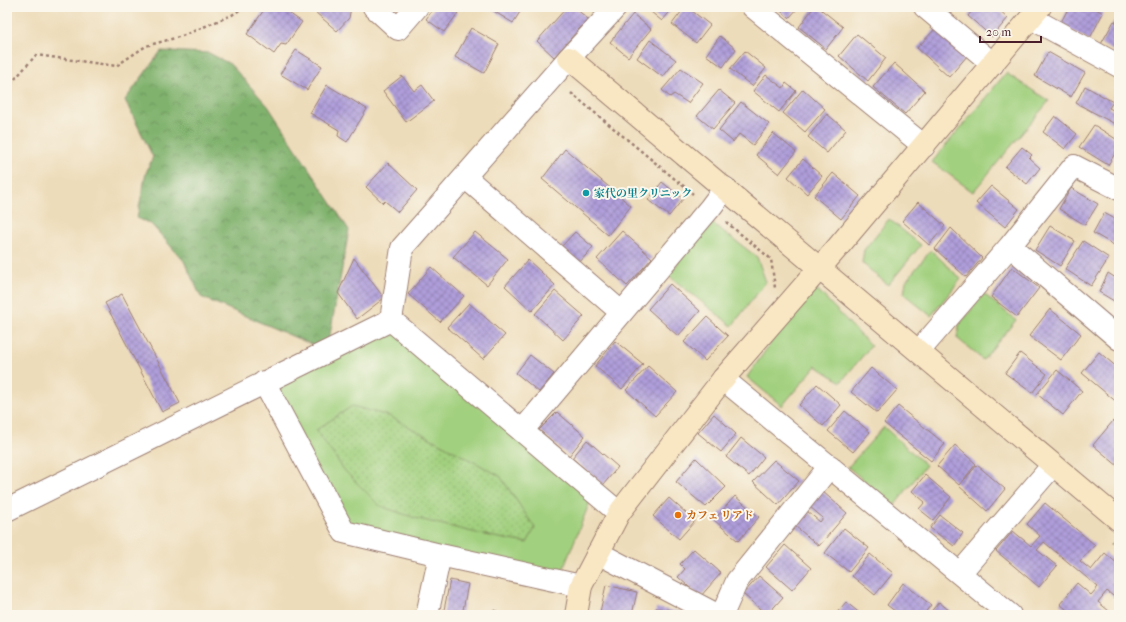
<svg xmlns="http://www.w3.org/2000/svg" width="1126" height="622" viewBox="0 0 1126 622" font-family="'IM FELL French Canon','Noto Serif JP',serif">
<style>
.green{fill:#a1d07e;stroke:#767854}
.forest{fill:url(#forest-crowns);stroke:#65684c}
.park{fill:url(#park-dots);stroke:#767854}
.building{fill:url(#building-cross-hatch)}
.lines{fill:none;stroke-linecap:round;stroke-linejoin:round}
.street-casing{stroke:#9c7e72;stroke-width:24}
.secondary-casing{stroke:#9c7e72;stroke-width:24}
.path{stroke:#9c7e72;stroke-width:2.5;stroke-dasharray:3 3;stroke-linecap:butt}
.street{stroke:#fff;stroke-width:22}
.secondary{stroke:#f9e7c3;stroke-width:22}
.culture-dot{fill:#0f9aa8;stroke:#fbf7ec;stroke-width:1.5}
.food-dot{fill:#e8710a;stroke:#fbf7ec;stroke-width:1.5}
.labels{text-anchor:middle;stroke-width:4;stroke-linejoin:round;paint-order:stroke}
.culture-label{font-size:11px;font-weight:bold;fill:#0d838f;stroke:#fbf7ec;text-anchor:start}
.food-label{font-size:11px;font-weight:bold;fill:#c56008;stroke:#fbf7ec;text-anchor:start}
</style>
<defs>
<pattern id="forest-crowns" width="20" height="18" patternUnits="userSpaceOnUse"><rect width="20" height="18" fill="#80b26d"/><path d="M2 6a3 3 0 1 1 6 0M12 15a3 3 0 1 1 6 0" fill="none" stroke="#6b905a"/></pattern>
<pattern id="park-dots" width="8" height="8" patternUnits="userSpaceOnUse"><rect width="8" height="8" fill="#a1d07e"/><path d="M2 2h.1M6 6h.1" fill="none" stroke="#8cb26d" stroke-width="1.8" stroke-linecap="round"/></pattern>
<pattern id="building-cross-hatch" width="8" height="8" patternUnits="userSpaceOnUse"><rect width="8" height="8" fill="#af9eda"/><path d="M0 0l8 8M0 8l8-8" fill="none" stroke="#9080b1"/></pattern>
</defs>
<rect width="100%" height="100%" fill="#fbf7ec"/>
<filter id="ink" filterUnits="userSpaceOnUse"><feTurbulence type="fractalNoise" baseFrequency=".025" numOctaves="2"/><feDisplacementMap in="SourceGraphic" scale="8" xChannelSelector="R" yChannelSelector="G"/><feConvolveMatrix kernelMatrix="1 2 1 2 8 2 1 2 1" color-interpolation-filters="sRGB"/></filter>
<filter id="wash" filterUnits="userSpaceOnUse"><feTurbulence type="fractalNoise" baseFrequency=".012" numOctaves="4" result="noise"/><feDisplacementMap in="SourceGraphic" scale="16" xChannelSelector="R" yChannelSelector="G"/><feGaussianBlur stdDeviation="0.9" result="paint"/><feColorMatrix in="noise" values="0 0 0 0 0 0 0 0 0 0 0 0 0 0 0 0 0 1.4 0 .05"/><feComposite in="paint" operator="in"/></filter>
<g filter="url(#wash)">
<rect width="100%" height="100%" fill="#eddcb9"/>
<path class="green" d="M1006,73L1049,101L973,192L932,162Z
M707,219L757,257L766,282L732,326L669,276Z
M889,219L921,245L888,285L862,263L864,250Z
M931,250L961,279L931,316L904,294L906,281Z
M812,284L871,346L841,382L816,366L782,406L747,377Z
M984,294L1016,320L983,360L957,338L959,325Z
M385,322L591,499L559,580L344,532L264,382Z
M884,427L926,465L894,506L848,467Z"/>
<path class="forest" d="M161,51L209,53L230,64L268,106L349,230L327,351L201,297L184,261L151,224L137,218L146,173L153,157L125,100Z"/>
<path class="park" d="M352,406L389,416L500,476L535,528L527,543L489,536L415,518L380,506L345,471L316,430Z"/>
<g id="blocks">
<path class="building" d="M266,7H280L302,22L286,45L281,44L274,54L247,34Z
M320,7H351L349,18L337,31L315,12Z
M435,7H450L458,13L444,32L426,19Z
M487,7H523L513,23Z
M567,7H574L588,19L554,57L537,41Z
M645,7H674L662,21Z
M685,7H687L710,25L696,43L672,24Z
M776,7H799L789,18Z
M814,7H818L843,27L826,49L799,27Z
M975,7H996L1008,18L992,37L968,16Z
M1069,7H1092L1103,13L1089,40L1060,24Z
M633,14L651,29L628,57L610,42Z
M1114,21L1119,24V54L1101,44Z
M937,27L968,55L949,77L917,48Z
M471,28L499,44L484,73L455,57Z
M857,34L886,58L868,81L839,56Z
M720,36L736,49L723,67L706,55Z
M650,40L676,60L663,77L637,58Z
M296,50L322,66L307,90L280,74Z
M745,51L766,68L752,86L730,69Z
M1048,52L1085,73L1071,97L1035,76Z
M894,63L925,91L905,114L873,87Z
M681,68L703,83L688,103L674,94L670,97L662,90Z
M766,75L783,88L786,83L796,91L779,112L753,91Z
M402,76L414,91L422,85L434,101L406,122L383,91Z
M327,85L367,109L347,142L338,136L339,130L310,113Z
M1085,86L1113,102L1109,108L1119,113V116L1115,124L1076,103Z
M803,89L825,109L805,132L783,113Z
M719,90L735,103L713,129L697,116Z
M741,102L769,124L753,145L739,134L733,142L719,130Z
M827,114L846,130L827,153L808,137Z
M1055,116L1077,134L1065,149L1043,132Z
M1094,125L1119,141V147L1108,165L1079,147Z
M773,133L796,152L779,174L756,155Z
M1022,147L1032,155L1029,158L1040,168L1027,184L1005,167Z
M565,149L631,206L608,235L542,179Z
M803,159L822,176L807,194L788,177Z
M388,163L417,190L398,212L385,201L383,203L366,187Z
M833,173L860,196L841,219L814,196Z
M662,182L683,199L669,216L648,200Z
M991,186L1019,209L1005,227L976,203Z
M1071,188L1098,204L1085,225L1059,209Z
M918,202L945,226L929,245L902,221Z
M1104,213L1119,221V248L1093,233Z
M1050,226L1075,241L1060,266L1035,250Z
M951,228L982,258L966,277L935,249Z
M622,231L652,258L627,286L597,259Z
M475,232L508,259L487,285L453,257Z
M575,232L593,247L579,263L561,247Z
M1083,241L1109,258L1091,286L1065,269Z
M354,258L384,298L357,319L338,293Z
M528,260L555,285L532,311L505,286Z
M431,267L464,296L440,322L408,294Z
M1012,267L1039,288L1017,317L991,297Z
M1108,273L1119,280V304L1099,292Z
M670,284L700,311L678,336L648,309Z
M555,291L584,316L563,340L535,314Z
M122,294L180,403L162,412L105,303Z
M469,303L505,335L483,359L447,327Z
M1050,309L1081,334L1061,360L1029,336Z
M707,317L728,336L705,361L684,342Z
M615,341L643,364L622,389L595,366Z
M1099,352L1119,369V404L1082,373Z
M1020,353L1047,374L1032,393L1005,373Z
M530,355L554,374L539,392L516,373Z
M648,366L677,392L655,416L626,390Z
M871,368L897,390L877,413L851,392Z
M1057,370L1082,391L1063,415L1037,394Z
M817,384L841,405L823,426L799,405Z
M898,406L945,444L931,461L884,423Z
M845,411L870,432L853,452L828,431Z
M557,412L585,436L569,456L539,430Z
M714,414L736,434L721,452L698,433Z
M1113,421L1119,425V467L1093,445Z
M741,438L764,457L749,476L726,457Z
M587,440L618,467L603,485L572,458Z
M955,445L976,464L959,485L937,466Z
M696,458L726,487L706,507L676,482Z
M774,460L799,481L778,505L753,482Z
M977,465L1005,489L987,511L959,486Z
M925,475L951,497L933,520L919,509L925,502L912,491Z
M822,491L847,513L819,546L795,526L807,511L820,522L823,518L809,506Z
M735,496L759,517L738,541L714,520Z
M669,498L695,521L679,539L653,516Z
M1045,503L1095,545L1080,561L1091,570L1105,553L1119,565V601L1107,591L1098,602L1114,615H1073L1060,604L1077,583L1091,595L1098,587L1044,542L1037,550L1057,566L1039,587L996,551L1013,531L1031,546L1040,536L1027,524Z
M940,515L963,533L954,546L930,528Z
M844,528L869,548L849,572L825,553Z
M785,545L811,568L792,590L766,567Z
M694,549L721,573L700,597L678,577L685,569L680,564Z
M870,554L893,573L875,595L852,576Z
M759,576L783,597L767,615L743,594Z
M450,580L468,584L462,615H443Z
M903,583L931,605L923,615H900L887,605Z
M606,585L637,592L632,615H613L600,612Z
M846,602L862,615H835Z
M939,602L955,615H928Z
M656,608L689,613V615H655Z
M494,610L507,615H492Z"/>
</g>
</g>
<g filter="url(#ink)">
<use href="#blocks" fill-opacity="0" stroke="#9c7e72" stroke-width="1"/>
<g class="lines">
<g class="street-casing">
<path id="street" d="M374,7L398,29L417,7
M753,7L924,146
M925,7L993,64
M1031,18L1119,66
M465,177L621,312
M1010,246L1074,166L1119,189
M391,320L402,248L569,58L616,7
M391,320L619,513
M919,351L1010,246L1119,339
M723,379L1010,615
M264,382L344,532L440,555L581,586
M522,431L710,208L725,188
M7,510L391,320
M598,553L717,615
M960,573L1053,465
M427,615L440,555
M722,615L737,581L830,466"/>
</g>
<g class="secondary-casing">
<path id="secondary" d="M569,58L1119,520
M576,615L581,586L619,513L723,379L838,247L1040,7"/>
</g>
<path class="path" d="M7,88L36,55L116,66L146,46L182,36L232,15L244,7
M571,93L693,194
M726,222L771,259L775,288
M1112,541L1119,547"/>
<use href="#street" class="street"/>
<use href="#secondary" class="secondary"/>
</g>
</g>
<circle class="culture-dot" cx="586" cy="193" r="4"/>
<circle class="food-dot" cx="678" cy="515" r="4"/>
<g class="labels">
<g class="culture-label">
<text x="594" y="197">家代の里クリニック</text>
</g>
<g class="food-label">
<text x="686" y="519">カフェ リアド</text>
</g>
</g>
<rect width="1126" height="622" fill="none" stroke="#fbf7ec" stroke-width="24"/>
<path d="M980 36v6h61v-6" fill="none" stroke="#4a1f2b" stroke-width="2"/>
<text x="986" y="36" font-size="12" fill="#4a1f2b" stroke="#fbf7ec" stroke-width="3" paint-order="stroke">20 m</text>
</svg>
